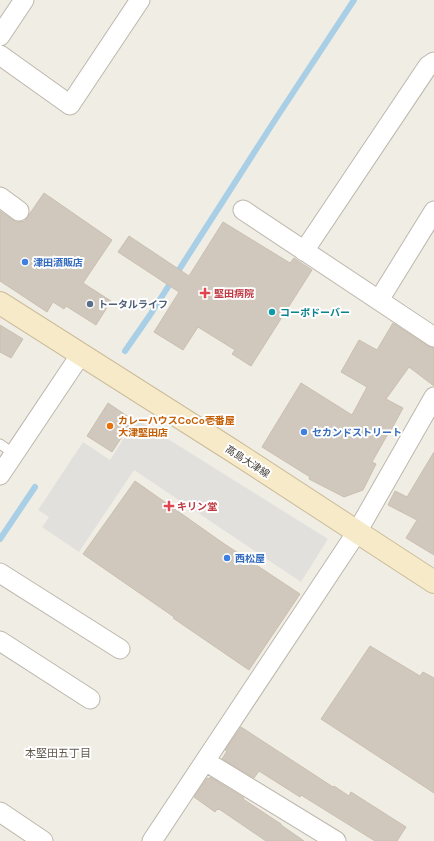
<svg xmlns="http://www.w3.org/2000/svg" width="434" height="841" viewBox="0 0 434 841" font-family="'DM Sans','Noto Sans JP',sans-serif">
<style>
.parking{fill:#e2e0dd}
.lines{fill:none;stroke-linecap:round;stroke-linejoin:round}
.stream{stroke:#a8cfe6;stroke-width:6}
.building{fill:#d0c8bc;stroke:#cabfb0}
.service-casing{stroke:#bdb7ac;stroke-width:11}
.minor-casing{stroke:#bdb7ac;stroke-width:21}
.secondary-casing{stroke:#cbbc9a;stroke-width:24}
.service{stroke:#fff;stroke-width:9}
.minor{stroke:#fff;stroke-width:19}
.secondary{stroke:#f7eac8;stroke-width:22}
.shop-dot{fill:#3f7fe0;stroke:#fff;stroke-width:1.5}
.health-dot{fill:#e0444e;stroke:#fff;stroke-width:1.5}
.service-dot{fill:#5c6f8a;stroke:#fff;stroke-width:1.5}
.culture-dot{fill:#0f9aa8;stroke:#fff;stroke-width:1.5}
.food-dot{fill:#e8710a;stroke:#fff;stroke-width:1.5}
.labels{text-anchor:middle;stroke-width:4;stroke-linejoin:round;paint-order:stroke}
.shop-label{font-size:10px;font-weight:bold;fill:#366cbe;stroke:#fff;text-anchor:start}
.health-label{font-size:10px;font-weight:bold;fill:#be3a42;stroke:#fff;text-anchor:start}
.service-label{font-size:10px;font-weight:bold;fill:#4e5e75;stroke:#fff;text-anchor:start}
.culture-label{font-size:10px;font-weight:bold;fill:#0d838f;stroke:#fff;text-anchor:start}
.food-label{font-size:10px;font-weight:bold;fill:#c56008;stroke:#fff;text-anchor:start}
.street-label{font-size:10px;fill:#423d36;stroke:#fff}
.neighbourhood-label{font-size:11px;fill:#635a4e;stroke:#fff}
</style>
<rect width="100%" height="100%" fill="#f0ede5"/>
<path class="parking" d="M136,419L328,539L301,582L134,470L79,552L42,527L49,517L38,510L83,442L110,460Z"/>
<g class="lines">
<path class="stream" d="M125,351L150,315L275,120L354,0
M0,539L35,487"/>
</g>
<path class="building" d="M44,193L112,240L83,283L111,301L96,325L66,306L64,309L53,302L47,312L0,281V211L13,220L17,222L23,221L24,222Z
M223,222L290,263L294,258L312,270L251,366L232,354L235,350L198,327L183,350L154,332L179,292L118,252L129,236L189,276Z
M393,323L428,346L434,348V386L409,367L386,399L403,408L390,432H389L372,462L376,464L363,490L344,497L309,479L310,477L262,447L301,383L352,415L367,387L341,372L359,340L377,350Z
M0,325L23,339L11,358L0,352Z
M108,403L133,420L112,452L87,436Z
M434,452V555L406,538L417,520L388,505L395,491L407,497Z
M135,481L223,543L300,594L249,670L173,618L174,617L83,554Z
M370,646L420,676L423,672L434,678V793L321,719Z
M241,727L333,787L334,786L349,796L351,792L406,827L397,841H375L301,795L300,797L259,771L254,778L222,759L227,751L225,750Z
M210,777L244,798L243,799L281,824V825L304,841H266L219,809L218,810L217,809L215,812L194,797L207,778L209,779Z"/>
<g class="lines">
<g class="service-casing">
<path id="service" d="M0,444L14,454"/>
</g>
<g class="minor-casing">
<path id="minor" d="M0,36L24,0
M0,55L70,105L140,0
M0,197L19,211
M243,210L434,337
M304,251L428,66L434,62
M379,300L434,211
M0,475L81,354
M0,573L120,649
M0,641L90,699
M0,812L43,841
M152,841L205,761
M336,841L205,761L357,532L434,397"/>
</g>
<g class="secondary-casing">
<path id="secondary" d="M0,303L233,451L434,582"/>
</g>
<use href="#service" class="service"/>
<use href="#minor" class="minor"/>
<use href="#secondary" class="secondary"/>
</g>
<g class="shop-dot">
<circle cx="25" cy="262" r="4"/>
<circle cx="304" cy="432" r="4"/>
<circle cx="227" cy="558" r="4"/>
</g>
<g class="health-dot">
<path d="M203 287h4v4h4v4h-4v4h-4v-4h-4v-4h4z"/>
<path d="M167 500h4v4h4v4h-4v4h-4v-4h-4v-4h4z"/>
</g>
<circle class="service-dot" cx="90" cy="304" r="4"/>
<circle class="culture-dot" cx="272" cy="312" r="4"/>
<circle class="food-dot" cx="110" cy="426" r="4"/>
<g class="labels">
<g class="shop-label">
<text x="33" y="266">津田酒販店</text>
<text x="312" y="436">セカンドストリート</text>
<text x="235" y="562">西松屋</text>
</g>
<g class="health-label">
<text x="214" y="297">堅田病院</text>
<text x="177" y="510">キリン堂</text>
</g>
<g class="service-label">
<text x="98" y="308">トータルライフ</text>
</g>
<g class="culture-label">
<text x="280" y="316">コーポドーバー</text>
</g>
<g class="food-label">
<text x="118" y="424">カレーハウスCoCo壱番屋<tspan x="118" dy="12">大津堅田店</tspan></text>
</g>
<g class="street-label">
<text transform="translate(248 461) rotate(33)" y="4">高島大津線</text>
</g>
<g class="neighbourhood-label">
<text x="58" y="757">本堅田五丁目</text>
</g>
</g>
</svg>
